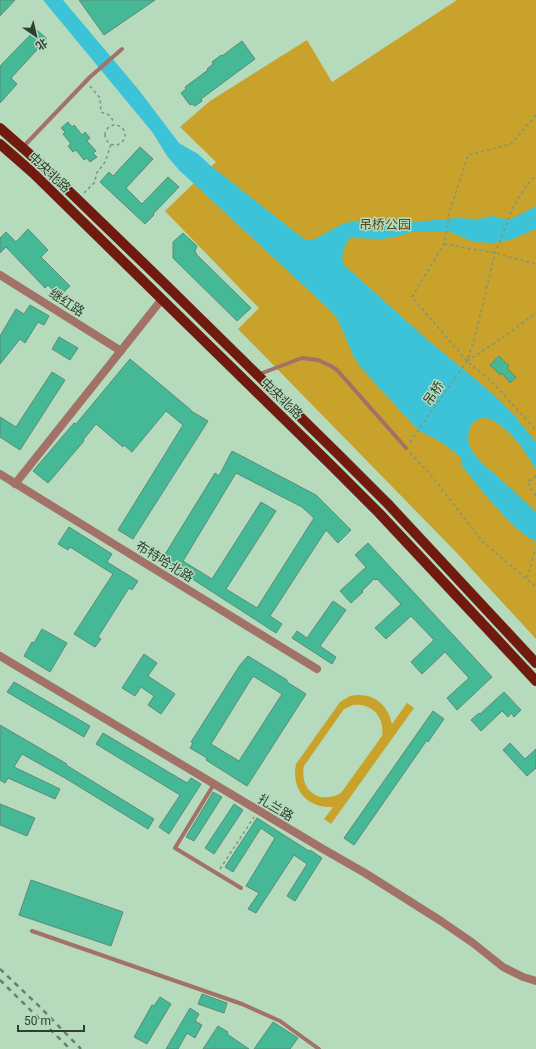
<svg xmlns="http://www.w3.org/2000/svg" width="536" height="1049" viewBox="0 0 536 1049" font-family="Roboto,'Noto Sans SC',sans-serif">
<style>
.green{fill:#c8a22a;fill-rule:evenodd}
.water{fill:#3dc3d8}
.building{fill:#45b896;stroke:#5b8b7a;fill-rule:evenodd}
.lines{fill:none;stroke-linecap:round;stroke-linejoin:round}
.path{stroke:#7b9780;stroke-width:1.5;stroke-dasharray:3 3;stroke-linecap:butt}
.lane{stroke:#a27168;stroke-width:4}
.street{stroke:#a27168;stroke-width:8}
.primary{stroke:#711a10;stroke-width:10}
.rail{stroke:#67806c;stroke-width:2.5;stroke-dasharray:5 5;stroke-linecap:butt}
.labels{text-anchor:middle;stroke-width:3;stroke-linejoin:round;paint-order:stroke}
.street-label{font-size:13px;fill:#303f33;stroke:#b5dbbc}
.park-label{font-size:13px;fill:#584816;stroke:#b5dbbc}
</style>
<rect width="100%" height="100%" fill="#b5dbbc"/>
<path class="green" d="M457,0H536V639L455,551L238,329L259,308L165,211L216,162L180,127L210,101L307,40L332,82Z
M356,695C375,694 388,705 392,724L407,703L414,708L331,824L324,819L333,807C307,808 291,790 296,764L340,702L350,696ZM353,705C372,703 385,717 382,736L341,793C320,805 299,791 304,766L344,709Z"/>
<path class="water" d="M43,0H63L138,89L179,143L198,154L211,166L304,239L313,240L340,225L353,221L376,220L394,224L457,218L479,219L492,216L509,220L536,206V229L510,240L493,243L474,242L450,232H413L395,237L382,239L350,238C344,247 341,253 343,264L430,342L486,388L513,414L536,442V470C525,451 512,431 492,420C473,411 463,434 471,449C477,460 489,469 498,477C511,489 524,500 536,512V542C507,526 483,491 462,466L461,459L457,454L441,442L418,430L361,368L354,357L338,320L330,310L179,170L167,156L153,133Z"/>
<path class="building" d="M0,0H15L0,16Z
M79,0H155L104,35Z
M36,29L47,39L11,78L17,84L0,103V66Z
M242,41L255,59L201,99L202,101L195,106L192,104L190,105L181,93L186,89L185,87L208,70L207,69L213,64L212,62L221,55L222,56Z
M68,122L72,127L74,125L82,135L85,132L90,138L87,141L96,151L93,153L97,157L90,162L87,158L84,160L76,150L73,152L68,146L71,144L63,134L65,132L61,128Z
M140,147L153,159L126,188L142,204L168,177L179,187L153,214L154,215L145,224L100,182L109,172L113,176Z
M28,229L48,250L41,257L70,286L59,297L48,285L45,288L6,247L0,253V238L6,232L16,242Z
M183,233L197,246L195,251L197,255L251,308L237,321L173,258V242Z
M30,305L49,316L44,325L38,322L25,343L20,339L0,364V336L16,309L24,314Z
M59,337L78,348L70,360L52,349Z
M499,356L509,366L507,368L516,377L510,383L502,373L500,375L490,365Z
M130,359L191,410V411L208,421L133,539L118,530L183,425L166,411L132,452L124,445L123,447L96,424L83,440L84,441L48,483L33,471L74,423L76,424Z
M52,372L65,380L20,450L0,437V417L16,427Z
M232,451L316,495L351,530L338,543L326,530L270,616L282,624L276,633L166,562L164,560V556L215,473L219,476ZM236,473L302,507L314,518L257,608L226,589L276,511L261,502L212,579L183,561Z
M69,527L112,554L107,562L138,581L132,590L129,588L98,637L101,639L95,647L74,634L113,574L70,547L68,550L58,544Z
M368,543L492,677L457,710L447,698L469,678L445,652L422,674L411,662L434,640L411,616L386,639L375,628L401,604L377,579L376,580L374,579L362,591L363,592L351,603L340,591L366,567L355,555Z
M333,601L346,610L320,646L336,657L332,664L292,638L297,631L307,638Z
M42,629L67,643L50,672L24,656L32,642L34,643Z
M144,654L157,663L148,676L175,694L161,714L148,705L154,696L141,687L135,696L122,688Z
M248,656L287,680V682L306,694L247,786L206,760L207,758L190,748L193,743L191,742L240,665ZM253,676L282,694L239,761L211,744Z
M14,682L90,726L84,737L7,692Z
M504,692L521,710L514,717L511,713L508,717L502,711L481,731L471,720L479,713L480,714Z
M433,711L444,719L428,742L427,740L354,845L344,838Z
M0,725L67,764L66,765L154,819L148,829L65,778L22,754L14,767L60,789L55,799L8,778L5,783L0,780Z
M103,733L187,783L191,778L201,784L169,834L159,827L180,795L96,744Z
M510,743L525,759L536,749V768L527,776L503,750Z
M213,792L222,797L194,841L186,837Z
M0,804L35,818L27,836L0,825Z
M234,804L243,810L214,854L205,848Z
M257,818L309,851L310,850L322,858L295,901L287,896L307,864L294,855L256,913L248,909L259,893L246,886L275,838L261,828L233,872L225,867Z
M31,880L123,912L111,946L19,915Z
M202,994L227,1003L224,1013L198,1004Z
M160,997L171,1004L147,1044L134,1037L152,1005L154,1006Z
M190,1008L199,1014L195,1021L202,1025L195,1038L187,1033L178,1049H166Z
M273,1022L298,1038L290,1049H254Z
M218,1026L228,1032L227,1034L249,1049H203Z"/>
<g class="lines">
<path class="path" d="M90,86L100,98L101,112L109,115L115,123
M536,115L511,144L468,155L450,210L444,244L412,297L467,361L493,383L536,430
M105 135a10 10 0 1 1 20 0a10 10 0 1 1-20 0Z
M84,193L95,182L96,174L105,162L111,144
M444,244L495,253L536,264
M467,361L505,336L536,313
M410,442L467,361L475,337L495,253L514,205L528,184L536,175
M410,453L430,474L482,541L536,587
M536,476L527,482L536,496
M527,578L536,548
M220,869L254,817"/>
<path class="lane" d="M23,147L90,77L122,49
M257,375L302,358L318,360L331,366L337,370L406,448
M214,784L175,848L241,888
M32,931L242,1004L280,1021L319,1049"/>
<path class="street" d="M0,275L121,351
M0,474L317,669
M15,484L162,299
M0,656L323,849L365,873L441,921L473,943L503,967L523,977L536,981"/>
<path class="primary" d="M0,128L41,164L162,281L339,455L388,504L536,663
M0,144L33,173L330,464L379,513L536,681"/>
<path class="rail" d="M0,969L40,1007L81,1049
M0,980L70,1049"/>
</g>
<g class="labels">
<g class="street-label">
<text transform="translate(50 172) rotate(43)" y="5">中央北路</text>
<text transform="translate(67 302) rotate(33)" y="5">继红路</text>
<text transform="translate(433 393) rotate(-55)" y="5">吊桥</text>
<text transform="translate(282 398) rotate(44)" y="5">中央北路</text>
<text transform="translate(165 561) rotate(32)" y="5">布特哈北路</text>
<text transform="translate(276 807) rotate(31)" y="5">扎兰路</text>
</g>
<g class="park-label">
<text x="385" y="229">吊桥公园</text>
</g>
</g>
<g transform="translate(36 36) rotate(146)" stroke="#b5dbbc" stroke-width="3" paint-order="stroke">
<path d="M0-3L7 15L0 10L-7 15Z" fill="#303f33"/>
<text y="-6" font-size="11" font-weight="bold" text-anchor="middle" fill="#303f33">北</text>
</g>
<path d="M18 1025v6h66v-6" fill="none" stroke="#303f33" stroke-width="2"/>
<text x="24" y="1025" font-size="12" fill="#303f33" stroke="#b5dbbc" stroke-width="3" paint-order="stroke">50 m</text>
</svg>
